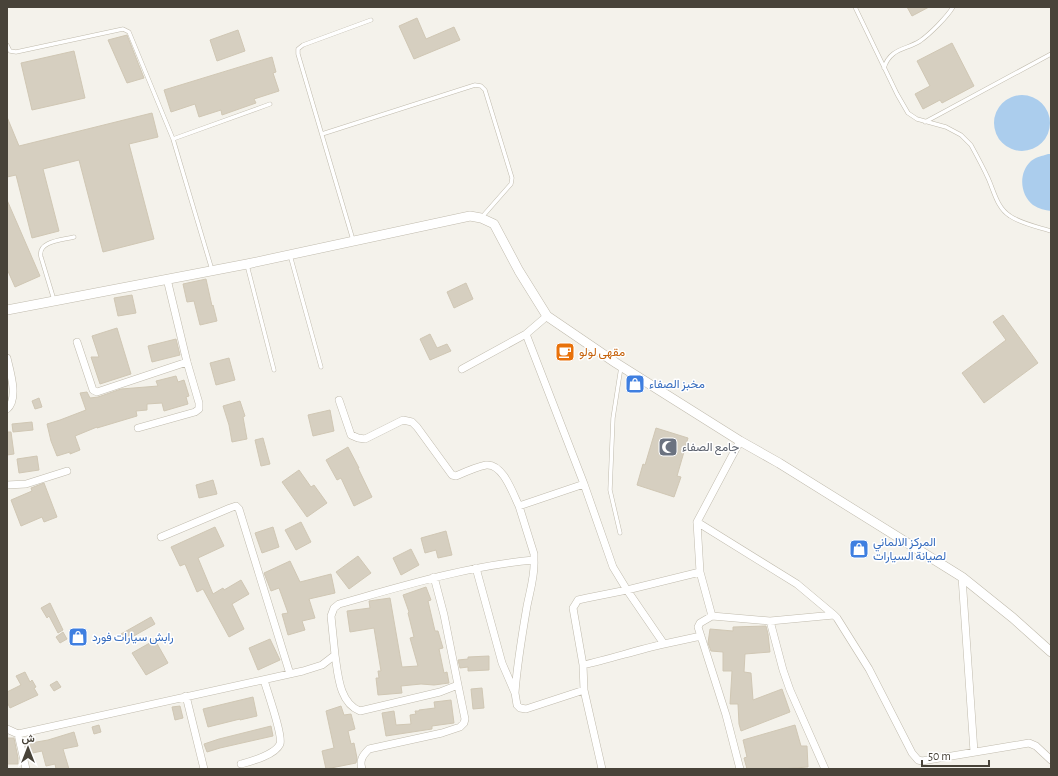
<svg xmlns="http://www.w3.org/2000/svg" width="1058" height="776" viewBox="0 0 1058 776" font-family="'Alegreya Sans',Vazirmatn,sans-serif">
<style>
.water{fill:#abcded}
.building{fill:#d6cfc0;stroke:#d0c7b4}
.lines{fill:none;stroke-linecap:round;stroke-linejoin:round}
.service-casing{stroke:#c0bbad;stroke-width:4.5}
.minor-casing{stroke:#c0bbad;stroke-width:8}
.tertiary-casing{stroke:#c0bbad;stroke-width:10}
.service{stroke:#fff;stroke-width:3.5}
.minor{stroke:#fff;stroke-width:7}
.tertiary{stroke:#fff;stroke-width:9}
.labels{text-anchor:middle;stroke-width:3;stroke-linejoin:round;paint-order:stroke}
.food-label{font-size:12px;fill:#c56008;stroke:#fff;text-anchor:start}
.shop-label{font-size:12px;fill:#366cbe;stroke:#fff;text-anchor:start}
.worship-label{font-size:12px;fill:#5b616d;stroke:#fff;text-anchor:start}
</style>
<rect width="100%" height="100%" fill="#f4f2eb"/>
<path class="water" d="M994 123a28 28 0 1 1 56 0a28 28 0 1 1-56 0Z
M1048,154H1051V211C1045,210 1039,209 1033,205C1020,195 1018,173 1031,161C1036,157 1042,156 1048,154Z"/>
<path class="building" d="M907,7H929L912,16Z
M417,18L426,39L454,27L460,40L414,59L399,26Z
M238,30L245,51L217,61L210,40Z
M127,35L144,78L127,83L108,40Z
M952,43L974,86L942,103L940,100L923,109L915,94L930,86L917,61Z
M74,51L85,98L32,110L21,63Z
M272,57L276,72L273,73L279,91L254,99L256,103L222,115L221,110L199,117L195,104L171,112L164,90Z
M152,113L158,137L129,144L154,239L103,252L79,160L43,169L59,231L32,238L16,175L7,177V117L19,146Z
M7,200L40,276L15,287L7,269Z
M206,279L212,306L213,305L217,321L200,325L194,301L187,302L183,284Z
M466,283L473,299L454,308L447,292Z
M132,295L136,313L118,316L114,298Z
M1003,315L1038,363L984,403L962,373L1006,340L993,322Z
M117,328L131,374L100,384L91,357H99L92,336Z
M430,334L437,348L447,344L451,351L430,360L420,339Z
M176,339L180,355L152,362L148,346Z
M229,358L235,380L216,385L210,363Z
M176,376L178,382L184,380L189,396L186,397L188,404L164,411L162,403L147,404V410L136,411L137,416L97,428V427L75,436L80,450L70,454V452L57,456L51,441L47,424L60,420L86,410L80,393L87,392L90,398L98,397L121,389L158,386L156,381Z
M39,398L42,407L35,409L32,401Z
M240,401L245,416L243,417L247,439L232,442L229,425L223,406Z
M330,410L334,431L313,436L308,415Z
M32,422L33,430L13,432L12,424Z
M656,428L688,438L677,476L681,477L674,497L637,485L643,464L645,465Z
M7,432H11L14,454L7,455Z
M263,438L270,464L261,466L255,440Z
M348,447L359,468H358L372,497L354,506L341,478L337,480L326,460Z
M37,456L39,470L19,473L17,459Z
M299,470L311,487L314,485L327,503L307,517L282,482Z
M213,480L217,494L199,498L196,485Z
M44,483L57,517L44,522L42,517L21,526L11,500L32,491L31,488Z
M301,522L311,542L296,550L285,530Z
M215,527L224,546L198,558L213,594L223,588L224,590L241,580L249,594L232,604L244,629L229,637L203,589L197,592L185,564L180,566L171,547Z
M273,527L279,547L262,553L255,533Z
M446,531L452,555L438,558L436,550L425,553L421,538Z
M411,549L419,565L401,575L393,558Z
M358,556L371,573L349,589L336,572Z
M290,561L300,582L331,574L335,593L309,599L315,618L302,621L305,630L288,635L282,614L288,613L279,588L271,591L264,573Z
M426,587L431,600L428,601L435,631H438L443,648L439,649L444,673L447,672L449,683L434,685L421,684L401,686L402,693L378,695L376,678H379L378,671H381L374,628L350,632L347,611L370,608L369,601L390,598L402,667L418,666L410,638L414,637L408,613L409,612L403,595Z
M50,603L63,630L58,633L49,616L47,618L41,608Z
M151,617L155,624L125,641L121,634Z
M766,626L768,634L770,652L745,654L744,672L751,673L753,700L782,689L790,712L741,731L739,724L738,704H730L732,671H723V652L711,651L708,643L710,629L733,631V627Z
M63,632L67,639L60,643L56,637Z
M270,639L280,660L258,670L249,648Z
M155,640L168,663L146,675L132,653Z
M489,656V670L468,671V667L460,668L458,660L468,659V657Z
M25,672L30,682L32,680L36,687L34,688L38,695L10,708L7,702V692L21,685L16,676Z
M57,681L61,687L54,691L50,685Z
M482,688L484,708L473,709L471,689Z
M253,697L257,716L240,720V719L208,727L203,709Z
M451,700L454,723L432,726V729L386,736L382,713L394,711L396,725L411,724L410,715L416,714L415,711H419V710L435,708L434,702Z
M180,706L183,718L175,720L172,707Z
M341,706L344,715L351,714L355,729L348,731L351,744L354,743L357,758L356,763L326,769L322,751L334,748L326,711Z
M99,725L101,732L94,734L92,727Z
M795,725L801,746H807L808,767L781,769H747L744,758L747,757L743,740Z
M271,726L273,736L220,748L207,752L204,744L219,739Z
M74,732L78,746L63,749L69,769H56L55,764L46,766L42,751L28,754L25,744L48,740Z
M7,738H14L18,758V764H7Z"/>
<g class="lines">
<g class="service-casing">
<path id="service" d="M855,7L897,94L908,113L917,119L946,127L961,135L971,145C977,156 983,167 988,178C994,191 997,208 1010,216C1022,224 1038,227 1051,231
M7,45L10,51L16,52L123,29L129,32L173,139L212,270
M884,68C890,48 906,50 920,41C930,34 947,17 953,7
M925,122L1051,54
M322,134L475,85L481,86L485,90L512,178L511,184L482,217
M173,139L270,104
M353,240L298,54V49L303,45L371,20
M290,255L321,367
M247,265L274,370
M54,300L41,257C37,241 62,240 74,237
M620,533L610,490L613,418L621,367"/>
</g>
<g class="minor-casing">
<path id="minor" d="M547,316L526,334L584,484L613,567L627,590L664,644C637,650 610,659 583,665
M77,342L93,390L97,392L187,362
M7,358C10,371 19,399 7,409
M462,369L526,334
M339,400L351,435L358,438L365,439L403,420L412,422L417,427L452,475L456,476C465,472 476,467 486,465C503,463 513,494 519,506
M138,428L195,412L199,409V403L187,362L167,279
M740,441L697,522L700,572L712,616L700,623L698,627L726,715L740,769
M7,485L26,484L67,471
M697,522L797,584L834,615
M161,537L230,508L236,506L239,509L290,674
M534,560V554L519,506L584,484
M476,568L502,663L515,693L517,705L520,708L526,709L584,690
M962,577L974,752
M712,616L770,621L834,615L837,618L869,669L912,753L918,760L922,761L1029,743L1036,746L1051,760
M770,621L783,670L790,690L825,769
M664,644L701,636
M335,655C338,674 339,703 360,711L440,692L458,685L444,615L434,577
M186,696L204,769
M7,729L18,734L303,671L322,665L335,655L331,616L334,608L339,604C403,586 467,566 534,560C535,575 530,591 527,606C522,635 517,664 515,693
M18,734L26,769
M241,764C252,761 275,755 280,744C283,735 267,691 264,680
M362,769C359,760 363,755 369,749L442,733L460,727L464,723L465,719L458,685
M602,769L584,690L583,665L573,608L578,600L587,598L627,590L700,572"/>
</g>
<g class="tertiary-casing">
<path id="tertiary" d="M7,310L247,264L470,216L481,218L494,224L519,271L547,316L616,363L740,441L779,463L962,577L1013,618L1051,652"/>
</g>
<use href="#service" class="service"/>
<use href="#minor" class="minor"/>
<use href="#tertiary" class="tertiary"/>
</g>
<defs>
<g id="cafe-square" transform="scale(1)"><rect x="-9" y="-9" width="18" height="18" rx="4" fill="#e8710a" stroke="#fff"/><path d="M-5.5-4.5H6V0H3Q3 3.5 0 3.5H-2.5Q-5.5 3.5-5.5 0ZM3-3.2v2h1.7v-2ZM-6 4.5H4V6H-6Z" fill="#fff"/></g>
<g id="shop-square" transform="scale(1)"><rect x="-9" y="-9" width="18" height="18" rx="4" fill="#3f7fe0" stroke="#fff"/><path d="M-5-2.5h2.3a2.7 3.5 0 0 1 5.4 0H5L5.5 6h-11ZM-1.5-2.5h3a1.5 2.3 0 0 0-3 0Z" fill="#fff"/></g>
<g id="mosque-square" transform="scale(1)"><rect x="-9" y="-9" width="18" height="18" rx="4" fill="#6b7280" stroke="#fff"/><path d="M3.5-4.9A6 6 0 1 0 3.5 4.9A5 5 0 1 1 3.5-4.9Z" fill="#fff"/></g>
</defs>
<g fill-rule="evenodd">
<use href="#cafe-square" x="565" y="352"/>
<use href="#shop-square" x="635" y="384"/>
<use href="#mosque-square" x="668" y="447"/>
<use href="#shop-square" x="859" y="549"/>
<use href="#shop-square" x="78" y="637"/>
</g>
<g class="labels">
<g class="food-label">
<text x="579" y="356">مقهى لولو</text>
</g>
<g class="shop-label">
<text x="649" y="388">مخبز الصفاء</text>
<text x="873" y="546">المركز الالماني<tspan x="873" dy="14">لصيانة السيارات</tspan></text>
<text x="92" y="641">رابش سيارات فورد</text>
</g>
<g class="worship-label">
<text x="682" y="451">جامع الصفاء</text>
</g>
</g>
<rect width="1058" height="776" fill="none" stroke="#484339" stroke-width="16"/>
<g transform="translate(28 748)" stroke="#ffffff" stroke-width="3" paint-order="stroke">
<path d="M0-3L7 15L0 10L-7 15Z" fill="#484339"/>
<text y="-6" font-size="11" font-weight="bold" text-anchor="middle" fill="#484339">ش</text>
</g>
<path d="M922 760v6h67v-6" fill="none" stroke="#484339" stroke-width="2"/>
<text x="928" y="760" font-size="12" fill="#484339" stroke="#ffffff" stroke-width="3" paint-order="stroke">50 m</text>
</svg>
